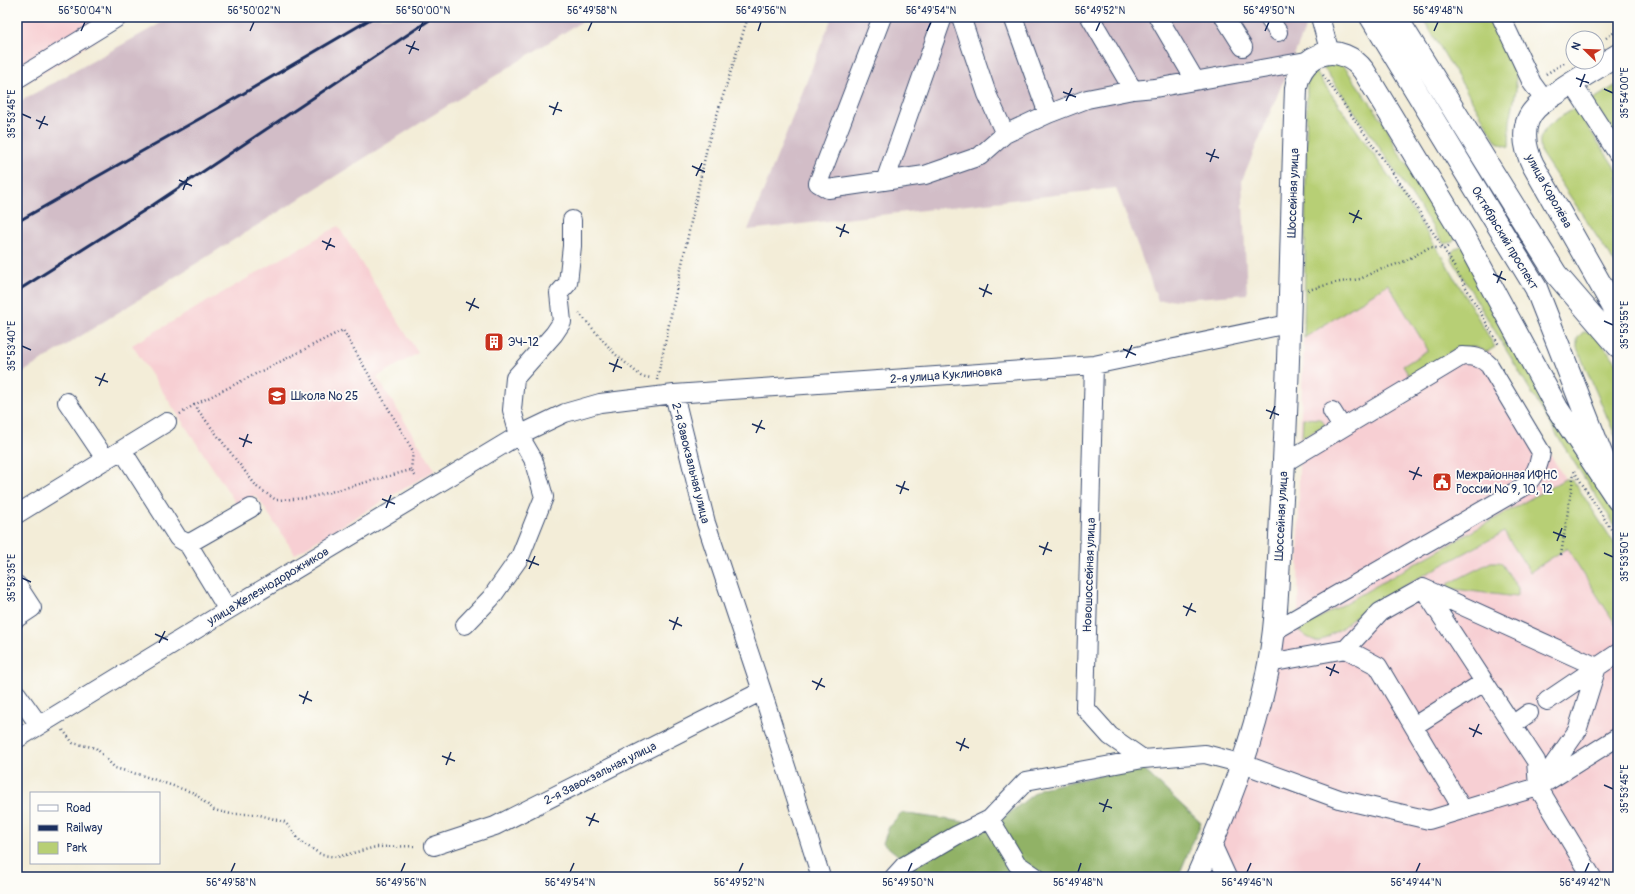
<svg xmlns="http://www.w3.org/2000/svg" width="1635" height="894" viewBox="0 0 1635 894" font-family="Pangolin,sans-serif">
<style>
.built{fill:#f7cfd3}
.industrial{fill:#d2bdc7}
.green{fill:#b7cf74;stroke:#697f69}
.forest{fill:#91b266;stroke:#567062}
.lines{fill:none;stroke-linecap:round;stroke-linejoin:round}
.minor-casing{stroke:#3b4c70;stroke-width:20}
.major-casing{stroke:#3b4c70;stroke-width:24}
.path{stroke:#3b4c70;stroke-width:2.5;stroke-dasharray:1 3;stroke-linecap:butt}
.minor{stroke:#fff;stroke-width:18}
.major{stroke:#fff;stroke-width:22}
.rail{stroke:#1b2f5e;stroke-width:3}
.ticks{fill:none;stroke:#1b2f5e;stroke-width:1.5}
.labels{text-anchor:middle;stroke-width:3.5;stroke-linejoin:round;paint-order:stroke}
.street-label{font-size:12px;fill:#1b2f5e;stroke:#fdfcf7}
.poi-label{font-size:12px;fill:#1b2f5e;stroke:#fdfcf7;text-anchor:start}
.neatline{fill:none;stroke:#1b2f5e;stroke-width:1.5}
.ticks-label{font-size:10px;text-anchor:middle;fill:#1b2f5e}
</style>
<rect width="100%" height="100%" fill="#fdfcf7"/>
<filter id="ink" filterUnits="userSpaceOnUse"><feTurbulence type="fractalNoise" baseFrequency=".025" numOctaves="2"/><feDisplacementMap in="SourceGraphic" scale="8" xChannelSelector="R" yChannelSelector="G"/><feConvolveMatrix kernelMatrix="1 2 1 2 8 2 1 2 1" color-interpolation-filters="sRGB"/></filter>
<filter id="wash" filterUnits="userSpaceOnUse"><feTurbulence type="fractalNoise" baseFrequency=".012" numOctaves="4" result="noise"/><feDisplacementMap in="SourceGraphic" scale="16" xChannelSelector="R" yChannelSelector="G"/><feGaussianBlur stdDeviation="0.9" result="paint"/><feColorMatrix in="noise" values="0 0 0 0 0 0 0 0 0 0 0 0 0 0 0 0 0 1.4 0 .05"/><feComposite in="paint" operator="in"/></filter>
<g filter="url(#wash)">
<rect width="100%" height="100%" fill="#f3edd8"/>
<path class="built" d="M17,17H133L17,89Z
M338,226L418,353L377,377L435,470L295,554L256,495L237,505L132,345Z
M1402,275L1468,315L1565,479L1299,630L1307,637L1318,641L1339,630L1372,603L1504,532L1567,548L1618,628V877H1197L1274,631L1298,630L1299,463L1304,338Z"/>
<path class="industrial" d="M172,17H589L17,376V103Z
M832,17H1310L1242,180L1247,294L1158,301L1116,188L748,230Z"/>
<path class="green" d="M1422,17H1494L1516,67V90L1510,121L1509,147L1497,142Z
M1331,63L1340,64L1346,69L1387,127L1395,147L1456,237L1453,242L1444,244L1371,135L1321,64Z
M1315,71L1407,202L1443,258L1495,347L1487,352L1474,347L1456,349L1414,374H1408L1403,366L1428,350L1388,284L1304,338L1307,82Z
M1618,84V139L1592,100Z
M1575,108L1618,172V268L1541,153C1541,149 1539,144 1540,140C1543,125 1563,116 1575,108Z
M1463,245L1618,501V530L1561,442L1452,259V252L1456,248Z
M1583,332L1593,333L1618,364V442L1577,348V339Z
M1303,418L1321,419L1325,425L1302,438Z
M1565,479L1573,480L1618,549V628L1567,548L1530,572L1504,532L1372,603L1339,630L1318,642L1307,637L1298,630Z
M1491,562H1499L1502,564L1518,588V594L1516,597L1447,588L1448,584Z"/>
<path class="forest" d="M1141,767L1201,823L1178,877H901L911,866L883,843L889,827L901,813L993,826L1041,788Z"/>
</g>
<g filter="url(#ink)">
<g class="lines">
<g class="minor-casing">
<path id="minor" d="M882,17L818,183L828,189L925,175L980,156L1005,134L1048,114L1087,99L1133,90L1155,88L1312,60
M961,17L987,94L1005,134
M1013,17L1048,114
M1090,17L1133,90
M1158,17L1195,80
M1224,17L1243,47
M1268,17L1278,32
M1320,17L1330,53
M1501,17L1532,83L1545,101
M17,79L118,17
M1572,83L1618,154
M885,181L943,17
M1094,365L1085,708L1110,736L1143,759
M674,394L706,523L762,691L821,877
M67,402L106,460
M1332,411L1342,427
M122,450L178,538L188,544L228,610
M17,514L167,422
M188,544L251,508
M17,585L32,608L17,618
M1423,588L1597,667L1577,731L1538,787
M465,625L491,598L520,557L544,497L533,459L519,435L512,410L515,378L554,334L562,322L559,293L568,283L572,246V220
M1274,631L1525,486C1535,475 1539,466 1541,452L1489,365C1481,357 1473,356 1462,356L1284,463
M1346,649L1380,612L1423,588L1536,761L1538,787
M1269,663L1346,649L1378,666L1463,810
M17,694L39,725
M1547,701L1618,653
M1512,725L1529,713
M1414,726L1484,682
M17,739L228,610L519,435L565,413L600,403L674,394L1094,365L1288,324
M1545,783L1618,737
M990,819L1017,864L1036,877
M1212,844L1227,877
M434,846L495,826L762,691
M894,877L904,866L957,835L990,819L1026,781L1143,759L1205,754L1243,764L1339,799L1429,820L1538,787L1592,877"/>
</g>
<g class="major-casing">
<path id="major" d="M1371,17L1536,288L1606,466
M1396,17L1556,274L1618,346
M1618,55C1600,66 1581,77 1563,89C1555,95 1544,100 1536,108C1520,124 1524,147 1533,165L1618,315
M1197,877C1226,813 1251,748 1266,679C1279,621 1278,559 1282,499C1290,362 1291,225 1296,88C1301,50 1342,41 1364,71L1465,238L1557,408L1618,500"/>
</g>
<path class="path" d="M1606,38L1618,30
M1546,74L1564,63
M1323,75L1409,196L1444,249L1499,345
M1308,290L1334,283L1360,279L1376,271L1403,262L1430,247L1444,249L1449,246
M579,313L615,354L641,376L651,378
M657,380L708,143L748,17
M194,405L343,330L413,451L411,470
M180,414L194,405L257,487L276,500L308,498L411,470L416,477
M1574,471L1618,540
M1561,555L1574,472
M63,730L73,743L96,748L115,768L144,776L194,793L214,810L231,814H256L285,822L301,842L322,855L337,857L376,847L417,846"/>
<use href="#minor" class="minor"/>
<use href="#major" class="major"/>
<path class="rail" d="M17,222L222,106L374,17
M17,291L153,205L434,17"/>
</g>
</g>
<path class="ticks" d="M81,31L85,22M250,31L254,22M419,31L423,22M588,31L592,22M758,31L761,22M927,31L931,22M1096,31L1100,22M1265,31L1269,22M1434,31L1438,22M406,45L419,50M409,54L415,41M1576,78L1589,83M1580,87L1585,74M1604,89L1613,93M1063,92L1076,97M1066,101L1072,88M549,106L562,111M22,114L31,118M553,115L558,102M36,120L48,125M39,129L45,116M1206,153L1219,158M1210,162L1215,149M692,166L705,172M696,176L702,163M179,180L192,186M183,190L188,177M1349,213L1362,219M1353,223L1359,210M836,227L849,233M840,237L845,224M322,241L335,247M326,250L331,238M1493,274L1506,280M1497,283L1502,271M979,288L992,294M983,297L988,284M466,302L479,308M469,311L475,298M1604,321L1613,325M22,346L31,350M1123,349L1136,355M1126,358L1132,345M609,363L622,368M613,372L618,359M95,377L108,382M99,386L105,373M1266,410L1279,415M1270,419L1275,406M752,424L765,429M756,433L762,420M239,438L252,443M243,447L248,434M1409,471L1422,476M1413,480L1419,467M896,485L909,490M900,494L905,481M382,499L395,504M386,508L391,495M1553,532L1566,537M1557,541L1562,528M1039,546L1052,551M1604,553L1613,557M1043,555L1048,542M526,560L539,565M529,569L535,556M22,578L31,582M1183,606L1196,612M1186,616L1192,603M669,620L682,626M673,630L678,617M155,634L168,640M159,643L165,631M1326,667L1339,673M1330,676L1335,664M812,681L825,687M816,690L822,678M299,695L312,701M303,704L308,691M1469,728L1482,734M1473,737L1479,724M956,742L969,748M960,751L965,738M442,756L455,761M446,765L451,752M1604,785L1613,789M1099,803L1112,808M1103,812L1108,799M586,817L599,822M589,826L595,813M231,872L235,863M401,872L405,863M570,872L574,863M739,872L743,863M908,872L912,863M1078,872L1081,863M1247,872L1251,863M1416,872L1420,863M1585,872L1589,863"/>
<defs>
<g id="building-square" transform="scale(1)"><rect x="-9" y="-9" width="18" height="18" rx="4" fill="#c8321e" stroke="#fdfcf7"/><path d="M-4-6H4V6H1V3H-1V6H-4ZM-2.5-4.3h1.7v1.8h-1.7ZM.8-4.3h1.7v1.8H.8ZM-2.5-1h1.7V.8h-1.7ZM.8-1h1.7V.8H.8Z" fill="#fff"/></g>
<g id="school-square" transform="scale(1)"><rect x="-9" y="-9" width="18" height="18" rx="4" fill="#c8321e" stroke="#fdfcf7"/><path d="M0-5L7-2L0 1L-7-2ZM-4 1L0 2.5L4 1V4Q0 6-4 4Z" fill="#fff"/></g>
<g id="civic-square" transform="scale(1)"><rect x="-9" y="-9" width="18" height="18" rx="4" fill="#c8321e" stroke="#fdfcf7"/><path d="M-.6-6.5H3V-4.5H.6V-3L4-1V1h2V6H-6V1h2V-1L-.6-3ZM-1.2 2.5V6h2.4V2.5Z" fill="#fff"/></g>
</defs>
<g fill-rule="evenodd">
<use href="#building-square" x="494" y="342"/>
<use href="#school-square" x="277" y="396"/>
<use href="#civic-square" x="1442" y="482"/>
</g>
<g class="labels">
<g class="street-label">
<text transform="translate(1549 191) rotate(61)" y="4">улица Королёва</text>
<text transform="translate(1293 193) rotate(-88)" y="4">Шоссейная улица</text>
<text transform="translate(1505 238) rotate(59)" y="4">Октябрьский проспект</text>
<text transform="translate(946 375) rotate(-4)" y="4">2-я улица Куклиновка</text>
<text transform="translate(691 463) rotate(76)" y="4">2-я Завокзальная улица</text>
<text transform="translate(1281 516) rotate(-87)" y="4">Шоссейная улица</text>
<text transform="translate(1089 575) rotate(-88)" y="4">Новошоссейная улица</text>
<text transform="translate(268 586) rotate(-31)" y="4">улица Железнодорожников</text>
<text transform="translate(600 773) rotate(-27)" y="4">2-я Завокзальная улица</text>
</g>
<g class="poi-label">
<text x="508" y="346">ЭЧ-12</text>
<text x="291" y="400">Школа № 25</text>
<text x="1456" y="479">Межрайонная ИФНС<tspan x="1456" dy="14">России № 9, 10, 12</tspan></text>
</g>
</g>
<rect width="1635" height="894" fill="none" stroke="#fdfcf7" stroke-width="44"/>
<rect x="30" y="792" width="130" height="72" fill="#fdfcf7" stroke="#a3aaba"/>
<rect x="38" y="805" width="20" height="6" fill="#ffffff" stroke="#a3aaba"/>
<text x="66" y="812" font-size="12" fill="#1b2f5e">Road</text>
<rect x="38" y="825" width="20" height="6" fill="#1b2f5e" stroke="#a3aaba"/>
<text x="66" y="832" font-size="12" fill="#1b2f5e">Railway</text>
<rect x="38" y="842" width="20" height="12" fill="#b7cf74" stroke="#a3aaba"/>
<text x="66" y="852" font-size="12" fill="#1b2f5e">Park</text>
<g transform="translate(1585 50) rotate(293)"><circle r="19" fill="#fdfcf7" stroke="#a3aaba"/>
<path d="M0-3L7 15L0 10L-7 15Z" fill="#c8321e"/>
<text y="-6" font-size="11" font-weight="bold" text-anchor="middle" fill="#1b2f5e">N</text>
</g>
<rect x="22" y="22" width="1591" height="850" class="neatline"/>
<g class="ticks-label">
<text x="85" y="14">56°50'04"N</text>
<text x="254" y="14">56°50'02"N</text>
<text x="423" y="14">56°50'00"N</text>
<text x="592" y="14">56°49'58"N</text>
<text x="761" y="14">56°49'56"N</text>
<text x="931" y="14">56°49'54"N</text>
<text x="1100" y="14">56°49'52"N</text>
<text x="1269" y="14">56°49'50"N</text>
<text x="1438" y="14">56°49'48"N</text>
<text transform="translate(1624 93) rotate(-90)" y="4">35°54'00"E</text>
<text transform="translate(11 114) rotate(-90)" y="4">35°53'45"E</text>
<text transform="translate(1624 325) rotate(-90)" y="4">35°53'55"E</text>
<text transform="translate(11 346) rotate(-90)" y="4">35°53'40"E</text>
<text transform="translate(1624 557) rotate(-90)" y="4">35°53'50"E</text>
<text transform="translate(11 578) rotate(-90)" y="4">35°53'35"E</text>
<text transform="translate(1624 789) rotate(-90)" y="4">35°53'45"E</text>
<text x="231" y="886">56°49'58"N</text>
<text x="401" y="886">56°49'56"N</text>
<text x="570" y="886">56°49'54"N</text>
<text x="739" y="886">56°49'52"N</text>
<text x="908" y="886">56°49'50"N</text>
<text x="1078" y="886">56°49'48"N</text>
<text x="1247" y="886">56°49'46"N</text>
<text x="1416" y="886">56°49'44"N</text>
<text x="1585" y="886">56°49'42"N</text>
</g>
</svg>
